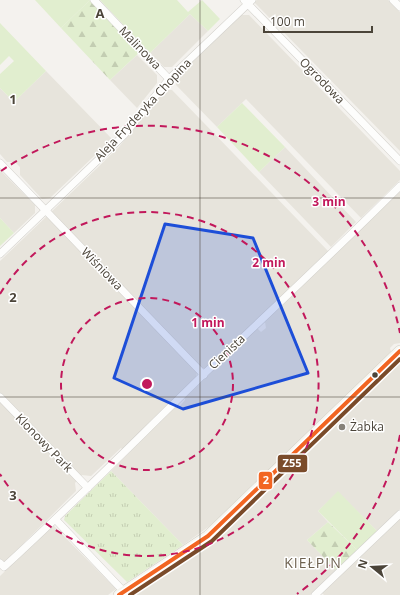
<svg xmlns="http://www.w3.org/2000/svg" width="400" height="595" viewBox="0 0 400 595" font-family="'Open Sans',sans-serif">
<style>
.residential{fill:#e7e4dc}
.grass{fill:#e1eecf}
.forest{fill:url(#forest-firs)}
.park{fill:url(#park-tufts)}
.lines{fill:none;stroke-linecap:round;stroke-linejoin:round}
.street-casing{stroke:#d2d0cb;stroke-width:8}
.secondary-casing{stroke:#d3cfc5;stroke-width:12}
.street{stroke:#fdfdfc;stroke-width:7}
.secondary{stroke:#f7f6f1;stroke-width:11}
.bus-1-casing{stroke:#fff;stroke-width:7}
.bus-2-casing{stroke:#fff;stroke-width:7}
.bus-1{stroke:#f26522;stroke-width:4}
.bus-2{stroke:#7a4b2a;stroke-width:4}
.marked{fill:#1d4ed8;fill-opacity:0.2;stroke:#1d4ed8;stroke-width:3;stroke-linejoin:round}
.grid{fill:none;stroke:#4b4439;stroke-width:1;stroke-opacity:0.55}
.ring{fill:none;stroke:#c2185b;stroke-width:2;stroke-dasharray:7 5}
.bus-dot{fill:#4b4439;stroke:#fff;stroke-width:1.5}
.poi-dot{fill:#868178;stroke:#fff;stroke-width:1.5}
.labels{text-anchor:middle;stroke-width:3;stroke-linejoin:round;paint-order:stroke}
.street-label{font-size:12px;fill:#4b4439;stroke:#fff}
.poi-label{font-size:12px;fill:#4b4439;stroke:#fff;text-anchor:start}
.quarter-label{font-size:14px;letter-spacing:1px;fill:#6e6250;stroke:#fff}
.grid-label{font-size:13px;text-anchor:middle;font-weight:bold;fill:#4b4439;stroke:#fff;stroke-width:3;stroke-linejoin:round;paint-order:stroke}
.centre{fill:#c2185b;stroke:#fff;stroke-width:2}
.ring-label{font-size:12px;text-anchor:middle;font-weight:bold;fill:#c2185b;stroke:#fff;stroke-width:3;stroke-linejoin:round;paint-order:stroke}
.line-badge{stroke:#fff;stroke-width:1.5}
.badge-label{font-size:11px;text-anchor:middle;font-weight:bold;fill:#fff}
</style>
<defs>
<pattern id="forest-firs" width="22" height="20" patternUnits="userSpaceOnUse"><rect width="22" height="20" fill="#e1eecf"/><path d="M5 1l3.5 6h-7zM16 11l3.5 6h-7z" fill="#c3cdb2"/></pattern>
<pattern id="park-tufts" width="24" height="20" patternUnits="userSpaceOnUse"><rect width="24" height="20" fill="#e1eecf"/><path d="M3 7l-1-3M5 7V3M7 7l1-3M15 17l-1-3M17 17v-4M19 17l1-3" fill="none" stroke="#c3cdb2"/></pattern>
</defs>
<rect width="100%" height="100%" fill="#f4f2ee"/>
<path class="residential" d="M257,0H388L400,12V151L254,2Z
M190,14L208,31L172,67H164L150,53Z
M241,15H249L400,171V180L361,218L246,99L217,127L176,85L177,77Z
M137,55L157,75V83L137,108L110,80Z
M46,71L112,139L50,198L42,199L20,175V167L15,162H7L0,154V88L14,102Z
M165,90H172L329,252L208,368H202L197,372L196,377L123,450L121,448L91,476L82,475L75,483L76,491L4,563L0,559V261L119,147Z
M285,147L356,222L331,247L259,172Z
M0,170L35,205V213L14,233L0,218Z
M400,191V343L394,344L390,348L391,352L214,523L183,545L111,471L177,404L180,406L185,400V398L257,328L261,332L266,328L265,322Z
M400,358V509L377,531L338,492L332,498L318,511L328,522L307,540L336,570L310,595H135V592L212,540Z
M400,519V595H324L322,593Z
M53,525L116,589L108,595H0V576Z"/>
<path class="grass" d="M35,0H90L61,28Z
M100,0H177L188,12L202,0L220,19L208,31L190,14L150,53Z
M0,23L46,71L14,102L0,88V74L14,61L9,56L0,65Z
M242,103L285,147L259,172L217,127Z
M0,218L14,233L0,246Z
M338,491L377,531L357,550L318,511Z"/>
<path class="forest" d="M90,0H92L141,51L110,80L61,28Z
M328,522L357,550L336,570L307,540Z"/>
<path class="park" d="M111,471L183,545L127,582L64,520L65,516Z"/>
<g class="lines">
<g class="street-casing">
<path id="street" d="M94,0L169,79
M244,0L400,161
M393,0L400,7
M0,163L204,375
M0,254L124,135L169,79L252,0
M0,397L88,488
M56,520L127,595
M0,563L4,567C72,505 137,439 204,374C270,312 336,250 400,186
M315,595L400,514"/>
</g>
<g class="secondary-casing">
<path id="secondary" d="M119,595L208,536L400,351"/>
</g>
<use href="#street" class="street"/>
<use href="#secondary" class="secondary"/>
<g class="bus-1-casing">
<path id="bus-1" d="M119,595L208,536L400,351"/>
</g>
<g class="bus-2-casing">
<path id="bus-2" d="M130,595L212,541L400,359"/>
</g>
<use href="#bus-1" class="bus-1"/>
<use href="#bus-2" class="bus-2"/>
</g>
<path class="marked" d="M165,224L253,238L308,373L183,409L114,378Z"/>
<path class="grid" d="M200,0V595M0,198H400M0,397H400"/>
<g class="ring">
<circle cx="147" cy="384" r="86"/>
<path d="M0 294A172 172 0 1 1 0 474"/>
<path d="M400 435A258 258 0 0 1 297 594M1 171A258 258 0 0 1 400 333"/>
</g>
<circle class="bus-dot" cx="375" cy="375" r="3.5"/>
<circle class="poi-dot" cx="342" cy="427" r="4"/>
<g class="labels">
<g class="street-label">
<text transform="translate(140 48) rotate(46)" y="4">Malinowa</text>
<text transform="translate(322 81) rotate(46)" y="4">Ogrodowa</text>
<text transform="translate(143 110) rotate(-47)" y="4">Aleja Fryderyka Chopina</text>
<text transform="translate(102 269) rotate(46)" y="4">Wiśniowa</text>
<text transform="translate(227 352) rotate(-43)" y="4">Cienista</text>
<text transform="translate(44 443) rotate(46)" y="4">Klonowy Park</text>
</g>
<g class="poi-label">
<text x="350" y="431">Żabka</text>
</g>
<g class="quarter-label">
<text x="313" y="568">KIEŁPIN</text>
</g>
</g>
<g class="grid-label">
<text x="100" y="18">A</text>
<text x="13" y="104">1</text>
<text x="13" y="302">2</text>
<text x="13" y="500">3</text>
</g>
<circle cx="147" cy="384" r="6" class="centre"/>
<g class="ring-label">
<text x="329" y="206">3 min</text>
<text x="269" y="267">2 min</text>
<text x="208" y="327">1 min</text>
</g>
<g class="line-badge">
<rect x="277" y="454" width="31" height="19" rx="4" fill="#7a4b2a"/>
<rect x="258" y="471" width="15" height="19" rx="4" fill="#f26522"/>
</g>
<g class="badge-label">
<text x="292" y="467">Z55</text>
<text x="266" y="484">2</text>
</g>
<g transform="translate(372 567) rotate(288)" stroke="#ffffff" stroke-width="3" paint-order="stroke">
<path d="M0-3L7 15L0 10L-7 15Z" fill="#4b4439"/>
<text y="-6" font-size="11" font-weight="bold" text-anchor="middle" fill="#4b4439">N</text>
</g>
<path d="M264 26v6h108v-6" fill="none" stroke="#4b4439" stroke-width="2"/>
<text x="270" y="26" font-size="12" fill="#4b4439" stroke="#ffffff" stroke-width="3" paint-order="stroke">100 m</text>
</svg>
